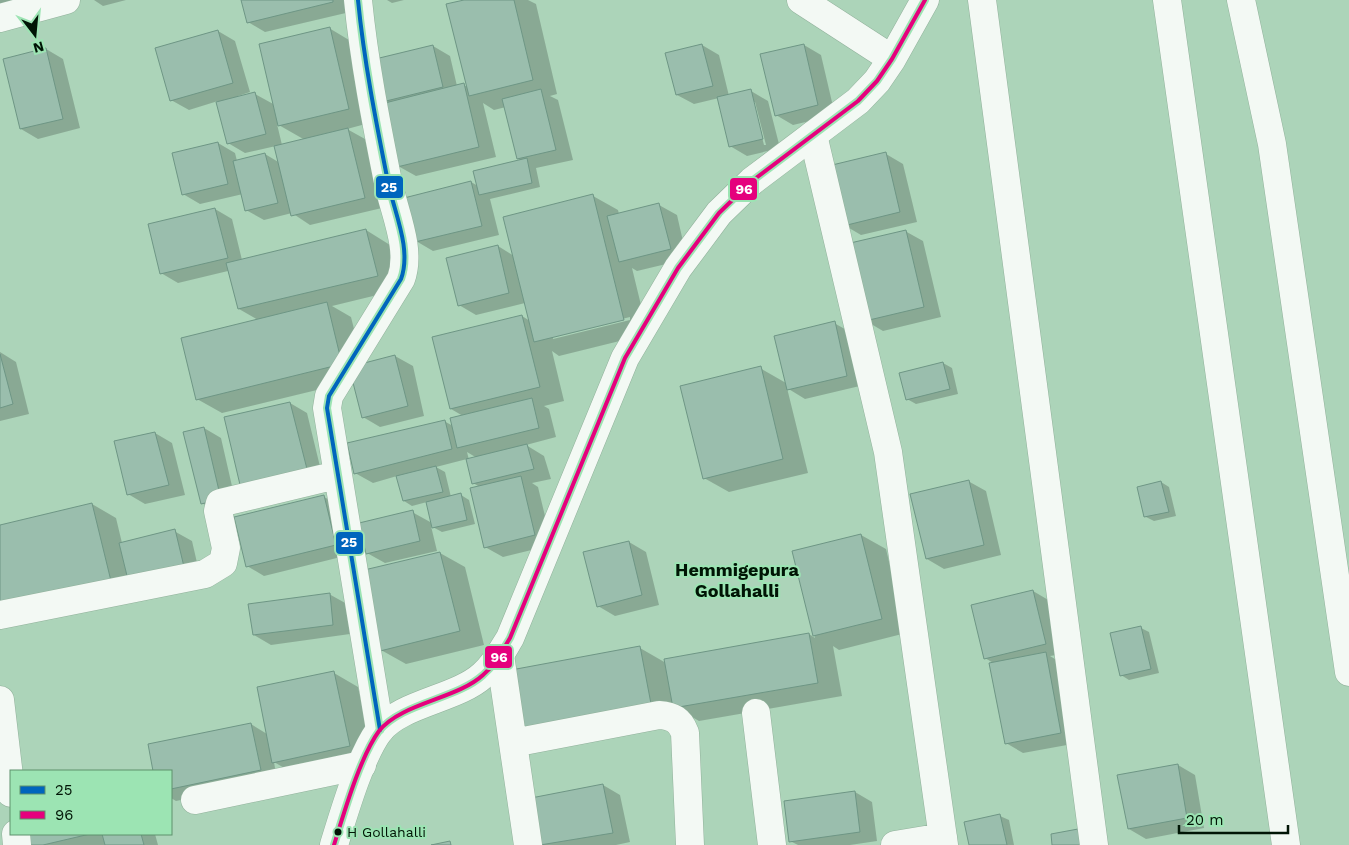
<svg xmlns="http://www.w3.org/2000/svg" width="1349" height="845" viewBox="0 0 1349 845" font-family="'Work Sans',sans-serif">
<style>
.shadow{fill:#0003;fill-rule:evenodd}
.building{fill:#9abead;stroke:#6e9685}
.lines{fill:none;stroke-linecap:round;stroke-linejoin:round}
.minor-casing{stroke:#91b19b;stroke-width:29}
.tertiary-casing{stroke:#91b19b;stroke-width:29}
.minor{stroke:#f3f9f4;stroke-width:28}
.tertiary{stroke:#f3f9f4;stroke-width:28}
.bus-1-casing{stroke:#9ce4b3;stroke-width:8}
.bus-2-casing{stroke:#9ce4b3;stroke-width:8}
.bus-1{stroke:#0065bd;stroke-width:4}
.bus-2{stroke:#e5007d;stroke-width:4}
.bus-dot{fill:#001505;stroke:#9ce4b3;stroke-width:2}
.labels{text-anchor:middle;stroke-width:4;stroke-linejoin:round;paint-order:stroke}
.bus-label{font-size:14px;fill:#001505;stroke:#9ce4b3;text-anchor:start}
.quarter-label{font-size:18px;font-weight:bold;fill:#001505;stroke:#9ce4b3}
.line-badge{stroke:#9ce4b3;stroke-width:2}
.badge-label{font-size:14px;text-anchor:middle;font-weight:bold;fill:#fff}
</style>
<rect width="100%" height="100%" fill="#acd4b9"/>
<path class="shadow" d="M0,0H44L0,30Z
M94,0H126L103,6Z
M243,0H347L350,12L265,32L248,22Z
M387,0H404L392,3Z
M469,0H528L536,4L557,94L550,96L558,100L573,160L536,168L540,187L490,199L499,235L433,251L416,241L471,182L478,186L522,161L518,159L506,107L494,110L483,103L496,157L416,176L398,166L383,104L433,46L450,56L457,86L463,85L468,87Z
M329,28L354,43L373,122L347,129L365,139L382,208L310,225L292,213L264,220L246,210L243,194L200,204L183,194L218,143L235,153L237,161L265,154L280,163L276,146L245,153L228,143L218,101L189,110L171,100L218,31L235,41L250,92L238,96V98L255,94L275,105ZM277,124L305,140L282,145Z
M702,45L719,55L729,96L751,91L768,101L780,148L747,156L730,146L719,98L694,104L677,95ZM753,102H755L766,145H764Z
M804,45L821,55L835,115L793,125L776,115Z
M46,49L63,59L80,128L38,139L21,129Z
M886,154L903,164L917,222L861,235L844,225Z
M593,196L618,210L619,214L659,205L677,215L687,259L637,271L632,268L648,334L559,356L552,351L564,401L544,406L549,409L556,437L526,445L544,456L551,479L532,483L538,487L552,545L503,557L485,547L480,487L473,483L467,459L436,467L445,472L451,497L461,495L469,500L475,524L442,532L431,526L437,551L385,563L367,553L412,512L432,523L427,502L412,506L404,501L397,476L373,483L355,473L444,421L453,426L463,416L451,409L522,316L530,321L525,303L476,315L459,305L498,246L514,256ZM630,317V320L553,339V336ZM467,452L477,458L469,460Z
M215,209L232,219L242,260L366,230L390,245L402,289L332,306L351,317L363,365L395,356L413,366L424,416L380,427L363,417L354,381L222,413L197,399L258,320L239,309L228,271L178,283L161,273Z
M905,231L923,241L941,317L883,331L866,321Z
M834,323L852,333L864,385L805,399L787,388L808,473L729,492L704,478L760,368L786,383Z
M0,352L16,362L29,414L0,421Z
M943,363L952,368L958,394L916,404L907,399Z
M290,403L307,413L324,483L226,418Z
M204,428L221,438L237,508L219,513L202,503Z
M155,433L172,443L185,495L145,504L128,494Z
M968,481L986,491L1001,555L944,569L927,559Z
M1161,482L1169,487L1176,516L1154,521L1146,517Z
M324,497L341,506L353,554L264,576L247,566Z
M92,504L116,518L122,543L174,531L192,541L201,580L135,595L0,526Z
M861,535L886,549L906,633L839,650L833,646L842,696L699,721L673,706L676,722L513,671L640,648L666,663L809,634L815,638L794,551Z
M629,542L646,552L659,605L615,616L598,606Z
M440,553L465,567L484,645L406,664L381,650Z
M1033,591L1050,601L1063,654L1050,656L1063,664L1078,743L1023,753L1006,743L995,664L985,658Z
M329,594L347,604L350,634L271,645L254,635Z
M1141,628L1149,632L1159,673L1129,680L1121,675Z
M334,673L358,687L374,760L298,776L274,762L277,780L176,801L171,798V771H155L149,745L251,724L267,734Z
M1178,765L1195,775L1204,828L1146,839L1129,829Z
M603,785L620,795L630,842L616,845H542L532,799Z
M855,792L872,802L877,841L850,845H798L790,841Z
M1000,816L1009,820L1014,845H970Z
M28,834H155L158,845H31Z"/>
<path class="building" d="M241,0H333V2L247,23Z
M464,0H514L533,80L469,96L446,4Z
M330,27L349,109L278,126L259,44Z
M218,30L233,83L170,101L155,48Z
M702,44L713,86L676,95L665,53Z
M804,44L818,105L775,116L760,54Z
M433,45L443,87L378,103L367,61Z
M46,48L63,119L20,129L3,59Z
M464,83L479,147L397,167L381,104Z
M541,89L556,150L517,159L502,99Z
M751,89L763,139L729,147L717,97Z
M255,92L266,134L227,144L216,102Z
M348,128L365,198L291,216L274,146Z
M218,142L228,184L182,195L172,153Z
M886,152L900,212L843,226L828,166Z
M265,153L278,203L245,211L233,161Z
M527,158L532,183L479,195L473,171Z
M471,181L482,226L415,242L404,198Z
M593,194L624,320L534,342L503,217Z
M659,203L671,249L619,262L607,216Z
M215,208L228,258L160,274L148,224Z
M366,229L378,276L238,309L226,263Z
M906,230L924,307L865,321L846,244Z
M498,245L509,293L458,306L446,258Z
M327,302L342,364L196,400L181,338Z
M522,315L540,387L450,409L432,337Z
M835,321L847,376L787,390L774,336Z
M0,354L13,404L0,408Z
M395,355L408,406L362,418L349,367Z
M943,362L950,389L906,400L899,373Z
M761,366L783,459L703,479L680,386Z
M532,398L539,428L457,448L450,418Z
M290,402L308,473L241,489L224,417Z
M445,420L452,449L354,474L347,443Z
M204,427L221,499L201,504L183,432Z
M155,432L169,485L127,495L114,441Z
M527,444L534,469L472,484L466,459Z
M436,466L443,492L403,501L396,476Z
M521,476L535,535L484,548L470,488Z
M969,480L984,545L926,559L910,494Z
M1161,481L1169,512L1144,517L1137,487Z
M461,493L467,520L432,528L426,502Z
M324,495L336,545L246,567L234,517Z
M92,503L111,581L0,608V525Z
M413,510L420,541L366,554L359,523Z
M175,529L185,571L129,584L119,543Z
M861,534L882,619L813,636L792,551Z
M629,541L642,595L597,607L583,552Z
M440,552L460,631L380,651L360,571Z
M1033,590L1046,644L984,659L971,605Z
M330,593L333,625L253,635L248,604Z
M1141,626L1151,669L1120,676L1110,633Z
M809,633L818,683L673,708L664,659Z
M640,646L652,709L522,731L511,670Z
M1046,652L1061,733L1005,744L989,663Z
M334,671L350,746L272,763L257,687Z
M251,723L261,770L171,789V771H153L148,744Z
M1178,764L1187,818L1128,829L1117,775Z
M603,784L613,833L540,845L531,798Z
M855,791L860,832L789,842L784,801Z
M1000,814L1007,845H969L964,822Z
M1078,829L1082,845H1052L1051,834Z
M27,834H90L43,845H30Z
M102,834H141L144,845H105Z
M450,841L451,845H431Z"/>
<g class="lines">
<g class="minor-casing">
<path id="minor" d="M358,0C364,61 376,122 388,182C394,212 412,249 401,279L329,396L327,408L380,730
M982,0L1094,845
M1167,0L1286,845
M1241,0L1272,144L1349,672
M0,18L66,0
M813,135L888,452L944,845
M0,615L205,574L223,563L226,548L218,511L220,503L337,475
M500,655L528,845
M0,700L11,793
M756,713L772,845
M513,743L659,715C673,716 680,720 685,733L690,845
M195,800L362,765
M16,834L17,845
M895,845L943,837"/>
</g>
<g class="tertiary-casing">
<path id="tertiary" d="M801,0L892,59
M334,845C344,813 360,757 379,731C401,703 457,699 483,675C495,665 502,651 510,638L625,358L678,268L719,213L752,181L858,101L877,81L892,59L925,0"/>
</g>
<use href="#minor" class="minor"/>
<use href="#tertiary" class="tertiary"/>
<g class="bus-1-casing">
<path id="bus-1" d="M358,0C364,61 376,122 388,182C394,212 412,249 401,279L329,396L327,408L380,730"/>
</g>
<g class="bus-2-casing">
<path id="bus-2" d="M334,845C344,813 360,757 379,731C401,703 457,699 483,675C495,665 502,651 510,638L625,358L678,268L719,213L752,181L858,101L877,81L892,59L925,0"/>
</g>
<use href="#bus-1" class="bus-1"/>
<use href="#bus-2" class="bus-2"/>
</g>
<circle class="bus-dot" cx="338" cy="832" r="4.5"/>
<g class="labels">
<g class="bus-label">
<text x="347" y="837">H Gollahalli</text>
</g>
<g class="quarter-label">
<text x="737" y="576">Hemmigepura<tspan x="737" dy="21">Gollahalli</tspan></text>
</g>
</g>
<g class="line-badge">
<rect x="375" y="175" width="29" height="24" rx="5" fill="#0065bd"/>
<rect x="729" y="177" width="29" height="24" rx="5" fill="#e5007d"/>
<rect x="335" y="531" width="29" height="24" rx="5" fill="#0065bd"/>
<rect x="484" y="645" width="29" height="24" rx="5" fill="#e5007d"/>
</g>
<g class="badge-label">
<text x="389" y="192">25</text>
<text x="744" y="194">96</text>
<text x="349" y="547">25</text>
<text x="499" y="662">96</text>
</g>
<rect x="10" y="770" width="162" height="65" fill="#9ce4b3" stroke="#5e916d"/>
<rect x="20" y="786" width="25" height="8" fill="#0065bd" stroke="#5e916d"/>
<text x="55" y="795" font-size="15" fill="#001505">25</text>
<rect x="20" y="811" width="25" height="8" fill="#e5007d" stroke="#5e916d"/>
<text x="55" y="820" font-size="15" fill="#001505">96</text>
<g transform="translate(35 35) rotate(164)" stroke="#9ce4b3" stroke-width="4" paint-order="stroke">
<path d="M0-4L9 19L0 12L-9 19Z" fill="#001505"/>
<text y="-8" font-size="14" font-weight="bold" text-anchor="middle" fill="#001505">N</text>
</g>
<path d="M1179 825v8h109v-8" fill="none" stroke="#001505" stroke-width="2.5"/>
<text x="1186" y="825" font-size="15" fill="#001505" stroke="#9ce4b3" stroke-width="4" paint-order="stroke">20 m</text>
</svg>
